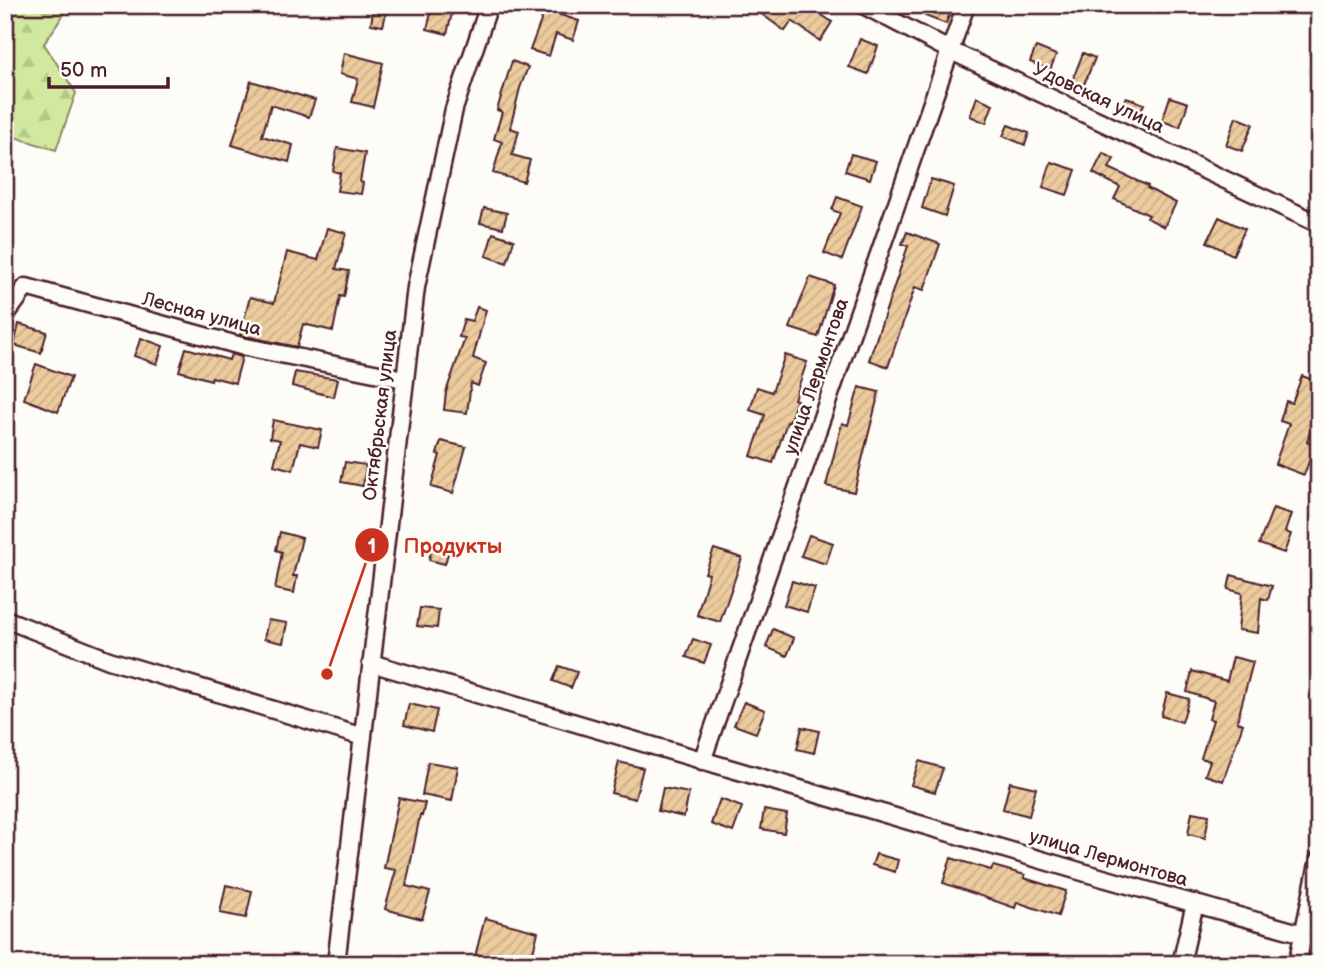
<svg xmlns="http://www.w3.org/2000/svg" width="1324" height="969" viewBox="0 0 1324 969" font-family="'Balsamiq Sans',sans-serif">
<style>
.forest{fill:url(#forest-firs);stroke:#8e8464;stroke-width:2}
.building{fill:url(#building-hatch);stroke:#4a1f2b;stroke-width:2}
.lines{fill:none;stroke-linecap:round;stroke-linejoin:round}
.minor-casing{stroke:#4a1f2b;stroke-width:21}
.minor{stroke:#fdfcf7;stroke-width:16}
.labels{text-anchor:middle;stroke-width:5;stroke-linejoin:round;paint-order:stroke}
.street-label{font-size:19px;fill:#4a1f2b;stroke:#fdfcf7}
.leader{fill:none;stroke:#c8321e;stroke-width:2.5}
.callout-dot{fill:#c8321e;stroke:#fdfcf7;stroke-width:2.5}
.mark-label{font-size:21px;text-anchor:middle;font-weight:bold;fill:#fff}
.callout-label{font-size:21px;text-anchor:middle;font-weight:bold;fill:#c8321e;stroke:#fdfcf7;stroke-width:5;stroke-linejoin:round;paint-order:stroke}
</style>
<defs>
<pattern id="forest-firs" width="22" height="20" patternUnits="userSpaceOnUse" patternTransform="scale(1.75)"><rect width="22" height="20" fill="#d1e99e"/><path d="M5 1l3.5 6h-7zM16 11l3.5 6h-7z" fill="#b5c788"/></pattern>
<pattern id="building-hatch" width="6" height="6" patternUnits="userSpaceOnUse" patternTransform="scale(1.75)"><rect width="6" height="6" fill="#eccc9e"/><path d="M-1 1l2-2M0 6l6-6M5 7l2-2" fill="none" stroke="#ccaf88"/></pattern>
</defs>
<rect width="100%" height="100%" fill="#fdfcf7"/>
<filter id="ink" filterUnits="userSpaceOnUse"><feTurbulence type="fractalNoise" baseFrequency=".0143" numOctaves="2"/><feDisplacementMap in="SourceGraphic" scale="14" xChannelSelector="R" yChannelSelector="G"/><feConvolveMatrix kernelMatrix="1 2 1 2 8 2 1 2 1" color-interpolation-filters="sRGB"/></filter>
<g filter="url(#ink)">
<path class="forest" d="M15,5H70L44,44L76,93L56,150L5,134V16Z"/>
<path class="building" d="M374,5H388L383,26L371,24Z
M749,5H801L813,14L816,11L832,22L820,41L792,21L785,31Z
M929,5H953L946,24L925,16Z
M432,9L452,13L447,34L427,29Z
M545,10L579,21L573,40L556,34L549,56L530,50Z
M860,39L878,46L868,74L849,67Z
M1036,47L1056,55L1050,70L1030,62Z
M344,53L383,63L373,107L352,102L358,79L340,74Z
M1083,53L1095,58L1080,94L1069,89Z
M512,61L528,67L520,88L510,128L519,131L512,155L530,160L524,182L493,173L502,142L494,139L502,112L497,110Z
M251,81L315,100L309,117L271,105L262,136L293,145L289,162L232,145Z
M977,97L993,104L986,123L970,116Z
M1126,97L1144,104L1138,117L1120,110Z
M1170,97L1188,103L1180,127L1162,121Z
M1236,117L1253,124L1242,151L1226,145Z
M1008,125L1029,133L1025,145L1003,136Z
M337,148L365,153L360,182L363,183L361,194L337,191L340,173L333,171Z
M1103,153L1114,159L1109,168L1148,186L1147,188L1176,203L1164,227L1147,218L1149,215L1114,199L1120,187L1093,173Z
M851,154L876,161L870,179L845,171Z
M1051,162L1076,170L1067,195L1043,187Z
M931,179L954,186L945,216L922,208Z
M837,197L862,206L842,260L824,253L840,213L832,210Z
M484,208L507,213L503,228L480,223Z
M1219,217L1245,229L1233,255L1207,242Z
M327,228L346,233L336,269L349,271L344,297L340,296L333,331L303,324L297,347L240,335L250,297L274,303L287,252L318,260Z
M907,232L940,244L924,290L915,287L888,367L869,360L908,246L902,244Z
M493,233L514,240L507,263L486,256Z
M810,277L834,285L818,337L790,328Z
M477,307L486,310L473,358L486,363L478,386L471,383L467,413L444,410L446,392L465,338L459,337L464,319L472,321Z
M19,324L47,332L41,353L14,345Z
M141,338L163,346L157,364L134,356Z
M186,348L229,360L231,354L242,357L235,383L212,377L211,380L179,371Z
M785,355L807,362L794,399L797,400L789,422H787L773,463L751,456L765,415L750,410L757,387L772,392Z
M36,364L71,377L58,412L24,399Z
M295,372L338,379L334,397L292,386Z
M1302,376L1319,382V402L1307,442L1315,445L1304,475L1275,464L1289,424L1280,421L1286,401L1292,403Z
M859,387L879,392L854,492L826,486L842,423L848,425Z
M273,420L322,430L318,447L300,443L293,470L274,465L280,440L270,438Z
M441,441L466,447L453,493L431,487L440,455L437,454Z
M345,462L366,465L363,486L341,482Z
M1273,508L1291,514L1285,532L1291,534L1284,553L1259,544Z
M280,532L302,538L293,576H297L294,593L275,589L282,552L276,550Z
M809,535L833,543L826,564L801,556Z
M433,542L450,546L445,564L429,560Z
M714,549L742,558L720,622L697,615L709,574L705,573Z
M1231,575L1272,586L1268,600L1261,598L1258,633L1238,630L1242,593L1228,589Z
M792,581L815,588L807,612L784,605Z
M420,608L439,610L437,628L417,626Z
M268,620L287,623L283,643L264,639Z
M773,629L794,638L787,656L766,647Z
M693,639L711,645L704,663L686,657Z
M1233,657L1253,662L1237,722L1243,724L1223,781L1205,775L1210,761L1201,758L1213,720L1209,719L1214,701L1187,692L1192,671L1227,681Z
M559,666L577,672L571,688L553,681Z
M1167,693L1189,699L1182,722L1161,716Z
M744,702L765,710L756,733L734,725Z
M409,704L437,710L432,732L404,725Z
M802,727L819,731L814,753L797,749Z
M919,761L943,768L935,792L911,785Z
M428,762L458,767L452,801L422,795Z
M619,762L643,768L635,799L611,793Z
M1010,782L1036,788L1029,816L1003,809Z
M663,788L689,793L684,817L658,811Z
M399,798L425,803L422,816L420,815L406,886L430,892L422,919L385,909L396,870L384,868Z
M720,799L742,807L733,832L711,824Z
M764,810L787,814L784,833L761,829Z
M1192,812L1209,815L1205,838L1188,834Z
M876,854L898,860L895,872L872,865Z
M951,858L991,870L993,866L1025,875L1024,878L1066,891L1058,916L1017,902L1015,908L943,883Z
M226,885L252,891L246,918L220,913Z
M485,918L538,932L530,964H473Z"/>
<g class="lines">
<g class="minor-casing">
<path id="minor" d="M863,5L951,51L1319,224
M5,316L26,287L241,346L404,379
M5,619L109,660L363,737
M371,663L1103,878L1303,934
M702,761L966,5
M336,964L416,287L454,109L489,5
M1181,964L1195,903
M1297,964L1319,859"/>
</g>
<use href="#minor" class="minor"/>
</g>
</g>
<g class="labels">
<g class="street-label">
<text transform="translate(1099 97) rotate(25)" y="7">Удовская улица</text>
<text transform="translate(202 313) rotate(15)" y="7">Лесная улица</text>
<text transform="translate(815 376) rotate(-71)" y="7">улица Лермонтова</text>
<text transform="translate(379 415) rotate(-83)" y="7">Октябрьская улица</text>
<text transform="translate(1109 857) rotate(16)" y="7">улица Лермонтова</text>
</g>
</g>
<path class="leader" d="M327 674L372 545"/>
<g class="callout-dot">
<circle cx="327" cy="674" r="7"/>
<circle cx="372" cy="545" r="18"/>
</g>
<g class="mark-label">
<text x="372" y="553">1</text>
</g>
<g class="callout-label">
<text x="453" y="553">Продукты</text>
</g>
<rect width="1324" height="969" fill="none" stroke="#fdfcf7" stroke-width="28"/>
<rect x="14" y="14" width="1296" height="941" fill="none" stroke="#4a1f2b" stroke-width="2.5" filter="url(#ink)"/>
<path d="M49 77v10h119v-10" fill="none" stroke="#4a1f2b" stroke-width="3.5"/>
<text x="60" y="77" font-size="21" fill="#4a1f2b" stroke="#fdfcf7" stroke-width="5" paint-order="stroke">50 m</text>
</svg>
